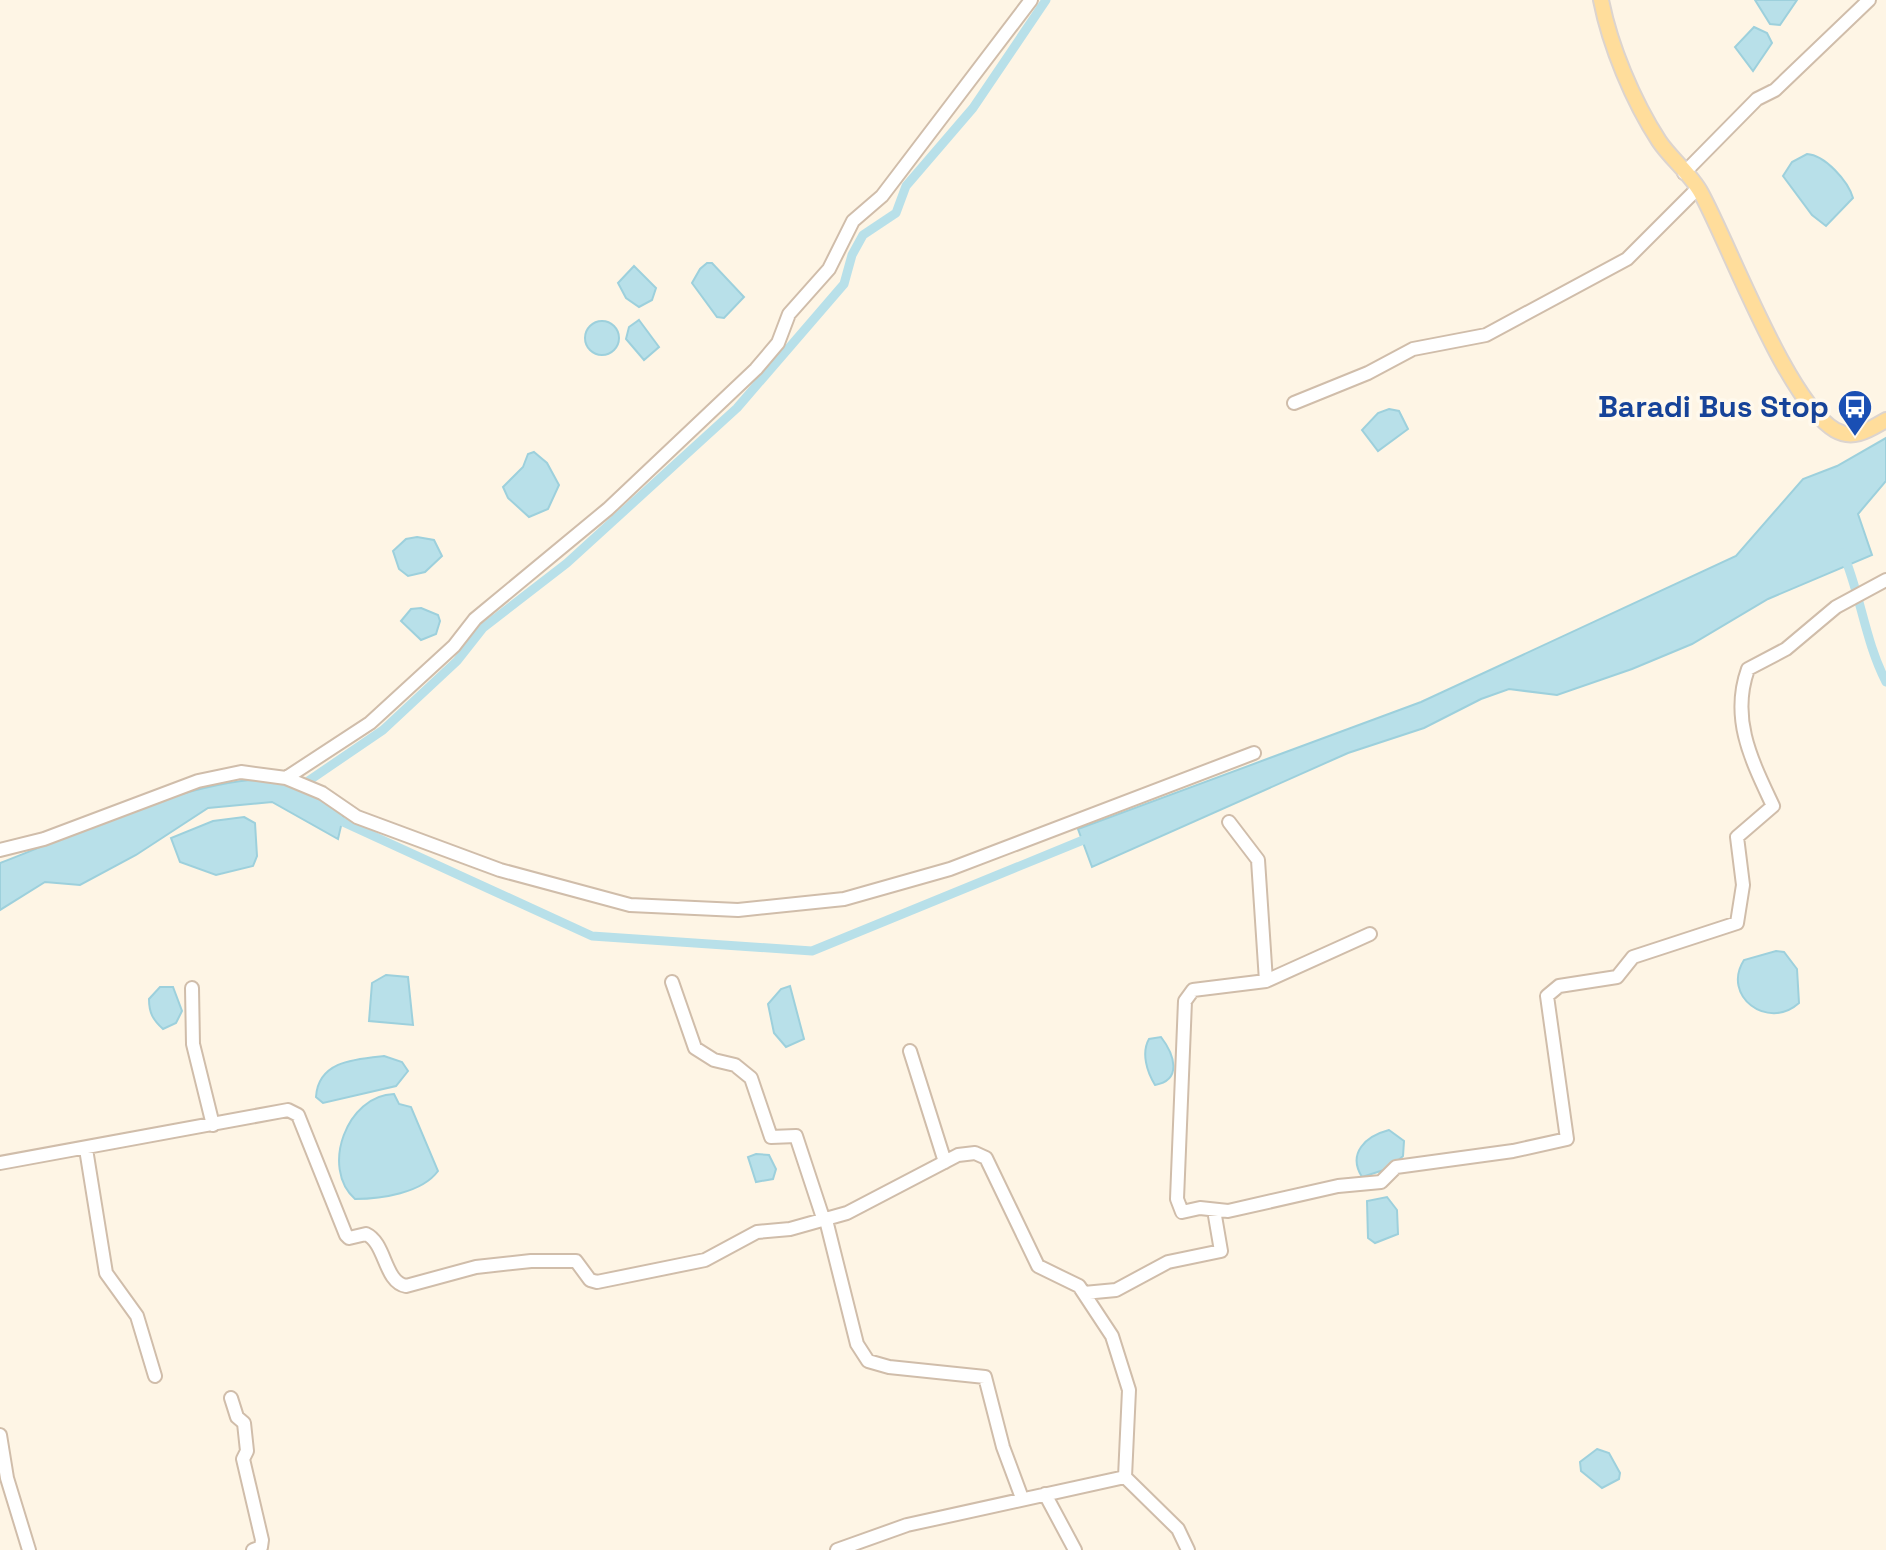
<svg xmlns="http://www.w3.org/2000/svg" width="1886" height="1550" viewBox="0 0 1886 1550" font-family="'Space Grotesk',sans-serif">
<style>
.water{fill:#b8e0e9;stroke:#9dd0dc;stroke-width:2}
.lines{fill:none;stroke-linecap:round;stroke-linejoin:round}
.canal{stroke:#b8e0e9;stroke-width:9}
.minor-casing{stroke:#d0bdaa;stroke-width:16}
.major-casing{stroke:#dcd4cf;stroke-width:18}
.minor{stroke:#fff;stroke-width:12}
.major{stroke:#ffdd9b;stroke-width:14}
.labels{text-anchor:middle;stroke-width:7;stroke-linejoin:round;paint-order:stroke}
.transit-label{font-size:30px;font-weight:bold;fill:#164399;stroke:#fff9ed;text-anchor:end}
</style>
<rect width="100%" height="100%" fill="#fef5e5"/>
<path class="water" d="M1755,0H1797L1780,25L1770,24Z
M1754,27L1767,33L1772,43L1753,71L1735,47Z
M1807,154C1825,155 1848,181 1853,198L1826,226L1812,215L1783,176L1792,162Z
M707,263H712L744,297L724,318L717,317L692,283L700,269Z
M634,266L656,288L652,300L639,307L626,298L618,283Z
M639,320L659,347L644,360L626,339L629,327Z
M585 338a17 17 0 1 1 34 0a17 17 0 1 1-34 0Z
M1389,409L1399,411L1408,429L1378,451L1362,430L1378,413Z
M1886,438V481L1858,514L1872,555L1768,599L1692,644L1632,669L1557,695L1509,689L1481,699L1424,728L1348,753L1092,867L1078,829L1421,702L1736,556L1803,479L1837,466Z
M534,452L547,463L559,485L548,509L529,517L508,498L503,487L523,467L528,454Z
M417,537L434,540L442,556L425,572L408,576L399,569L393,551L406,539Z
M421,608L438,615L440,621L436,634L421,640L401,621L411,609Z
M250,780C289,781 313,790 344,813L338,839L272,802L208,808L136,855L80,885L45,882L0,910V863C79,833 166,789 250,780Z
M244,817L255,823L257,856L253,866L216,875L180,862L171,838L213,821Z
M1776,951L1784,952L1797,969L1799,1003C1768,1031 1721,996 1744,960Z
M386,975L408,977L413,1025L369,1021L372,983Z
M790,986L804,1039L786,1047L774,1033L768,1004L781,989Z
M160,987H173L182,1011L176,1023L163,1029C153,1020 149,1013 149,999Z
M1161,1037C1174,1054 1183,1080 1155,1085C1147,1072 1141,1053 1149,1039Z
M384,1056L402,1062L408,1071L396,1086L323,1103L316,1097C318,1061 355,1059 384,1056Z
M394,1094L399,1104L411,1107L438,1171C422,1193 381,1199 355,1199C320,1168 347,1095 394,1094Z
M1389,1130L1404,1141L1403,1156L1390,1168L1362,1177C1347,1153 1366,1136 1389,1130Z
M756,1154L769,1155L776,1169L773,1179L756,1182L748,1157Z
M1387,1197L1397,1210L1398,1234L1375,1243L1368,1238L1367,1201Z
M1597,1449L1609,1453L1620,1473L1619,1479L1602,1488L1581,1471L1580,1462Z"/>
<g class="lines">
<path class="canal" d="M1843,553C1861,596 1865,641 1886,682
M298,788L383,730L457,661L483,628L567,563L737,408L844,284L852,255L863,235L896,213L906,186L973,108L1046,0
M332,817L592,936L812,951L1093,836"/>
<g class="minor-casing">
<path id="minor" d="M1684,173L1757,99L1775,90L1869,0
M1294,403L1368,373L1413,349L1486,335L1627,259L1698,188
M286,778L322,793L357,817L500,870L630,905L738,910L844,899L950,869L1254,753
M1229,822L1258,860L1266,981L1193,990L1185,1001L1177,1199L1182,1212L1200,1208L1228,1211L1338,1186L1381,1182L1396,1167L1513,1151L1567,1139L1547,996L1559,986L1617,977L1633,957L1737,923L1743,885L1737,837L1773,806C1752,761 1730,719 1748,669L1786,649L1836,607L1886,580
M0,850L44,839L198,781L241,772L286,778L370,723L454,646L475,619L608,509L756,369L778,343L789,314L829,269L853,221L882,196L1031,0
M1266,981L1370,934
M672,982L695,1048L714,1060L735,1065L751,1078L771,1137L796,1136L824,1221
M192,988L193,1044L213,1125
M910,1051L945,1162
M86,1149L106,1273L137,1316L155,1376
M0,1163L288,1110L298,1115L346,1235L349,1238L366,1234C386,1243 384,1282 406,1286L476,1267L531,1261H576L590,1280L597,1282L705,1260L757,1232L790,1229L847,1213L958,1155L975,1153L986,1158L1038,1266L1079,1286L1112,1336L1129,1390L1125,1477L907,1525L837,1550
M826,1220L857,1344L868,1361L889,1367L985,1377L1003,1447L1022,1498
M1084,1293L1116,1290L1168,1262L1221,1251L1214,1210
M231,1398L237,1417L244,1423L247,1451L243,1459L262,1540L261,1547L253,1550
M0,1435L7,1478L29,1550
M1125,1477L1178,1529L1188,1550
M1045,1494L1075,1550"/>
</g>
<g class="major-casing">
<path id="major" d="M1601,0C1610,46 1633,101 1659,141C1671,159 1691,174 1701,193C1730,246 1787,402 1835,430C1854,441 1870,429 1886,420"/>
</g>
<use href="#minor" class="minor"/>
<use href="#major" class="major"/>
</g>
<defs>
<g id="bus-pin" transform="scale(1.8)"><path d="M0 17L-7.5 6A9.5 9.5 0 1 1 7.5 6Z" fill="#1a4fb4" stroke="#fff9ed"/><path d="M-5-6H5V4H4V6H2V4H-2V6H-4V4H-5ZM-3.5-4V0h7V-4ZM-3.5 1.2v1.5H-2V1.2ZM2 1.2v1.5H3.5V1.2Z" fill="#fff"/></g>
</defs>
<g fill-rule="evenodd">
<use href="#bus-pin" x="1855" y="407"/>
</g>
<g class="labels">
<g class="transit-label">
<text x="1829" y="417">Baradi Bus Stop</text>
</g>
</g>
</svg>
